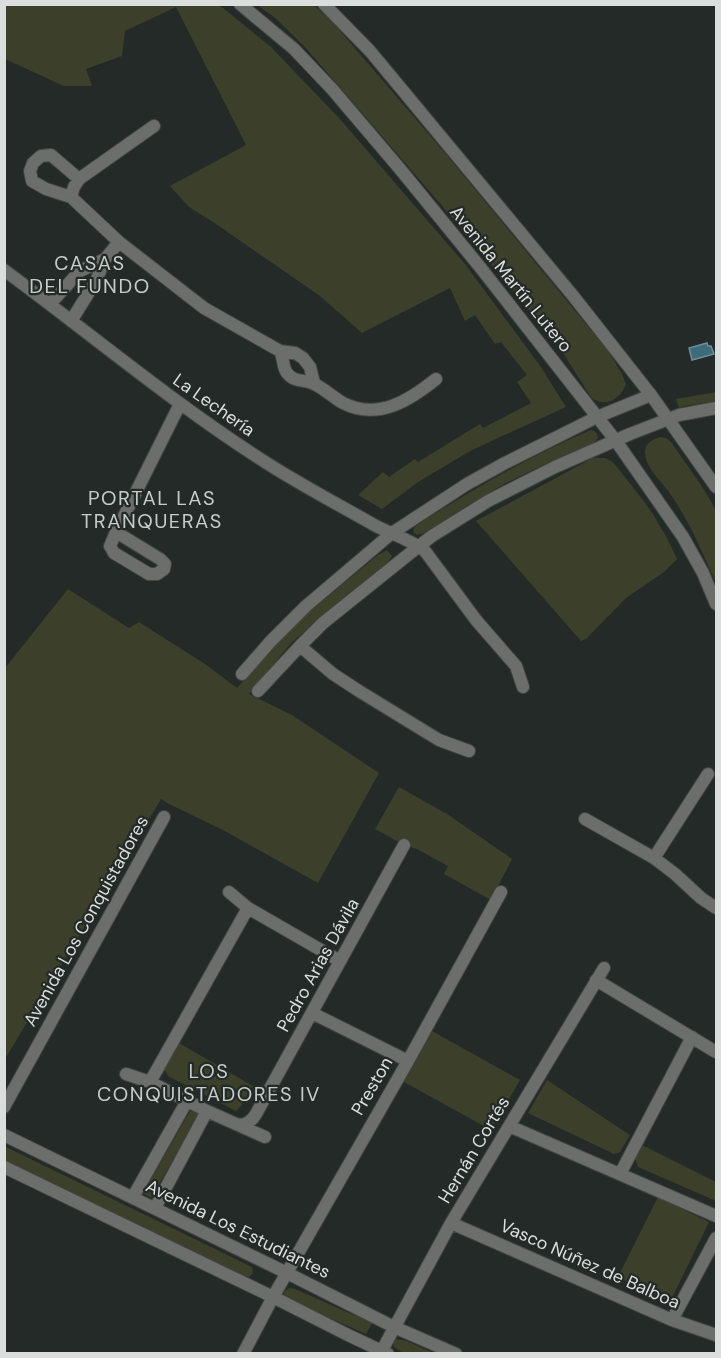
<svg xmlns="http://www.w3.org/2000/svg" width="721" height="1358" viewBox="0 0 721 1358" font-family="'DM Sans',sans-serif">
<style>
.green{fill:#3c402b}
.water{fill:#3e6b7a;stroke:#6d8e98;stroke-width:1.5}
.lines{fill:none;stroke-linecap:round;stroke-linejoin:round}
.minor-casing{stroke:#404744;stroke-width:14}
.tertiary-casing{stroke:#404744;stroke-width:14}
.minor{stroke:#6c6e6b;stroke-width:12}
.tertiary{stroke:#6c6e6b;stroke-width:12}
.labels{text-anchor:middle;stroke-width:4.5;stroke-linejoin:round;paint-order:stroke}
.street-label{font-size:18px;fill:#dadfdd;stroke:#232a27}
.neighbourhood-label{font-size:20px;letter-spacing:1.5px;fill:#c4cdc9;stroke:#232a27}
</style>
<rect width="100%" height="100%" fill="#232a27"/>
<path class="green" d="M5,4H217L223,8L271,47L339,118L465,264L541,367L566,407L472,450L418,482L382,509L358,495L383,472L389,477L415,459L418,462L480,424L483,428L531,403L517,382L527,375L501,342L495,344L475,315L465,321L450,288L362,333L320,296L213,222L189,207L170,186L246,145L176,7L125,31L122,56L86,69L92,86H64L5,59Z
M257,5H314L335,25L445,153L609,352L622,374L626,384C621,399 604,409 591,397L558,345L456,222L305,47L274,17Z
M716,392V401L684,406L679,408L676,399Z
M591,430C596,431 598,434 598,438L593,443L560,457L504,484L466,506L428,532L417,535L413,532L414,528L417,525C473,489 530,456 591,430Z
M660,437L666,438L671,442L701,485L716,510V583C701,550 690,522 669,492C661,481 645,467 645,452C645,444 652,439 660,437Z
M593,458H605L613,462L639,495L653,514L667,538L677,559L664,572L626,598L586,639L581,641L476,521Z
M387,550L392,556L387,564L346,596L291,643L249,694L292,715L379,773L318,883L223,830L169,804L161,799L5,1059V668L68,589L129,628L139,622L205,664L237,688L270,650L305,615L378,555Z
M399,787L447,814L512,859L491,900L444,874L448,866L417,849L404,845L375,829Z
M432,1031L520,1080L491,1130L404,1082Z
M179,1043L253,1086L241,1106L236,1111L168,1076L164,1068Z
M547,1080L630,1135L620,1152L614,1154L528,1113Z
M192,1110L198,1114L197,1118L151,1198L143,1193L189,1113Z
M642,1145L716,1182V1201L638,1167L635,1158Z
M4,1146L252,1267L253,1273L249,1277L242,1275L5,1161Z
M658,1197L709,1222L670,1302L618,1277Z
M289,1288L295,1289L372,1323L366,1334L289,1300L284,1296V1292Z
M397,1339L407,1341L433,1353H403L394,1347L393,1341Z"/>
<path class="water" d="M707,343L708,346H711L714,354L692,360L689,348Z"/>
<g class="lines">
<g class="minor-casing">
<path id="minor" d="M79,179L51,155L41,156L33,163L30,171L32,181L46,189L71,197L119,242L204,308L280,351L295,353L303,358L310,367L314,383
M71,197L74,187L79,179L154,126
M4,270C91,334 174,404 265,462C301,485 339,505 376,526C392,534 411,540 425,551L476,620L516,666L523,687
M50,304L80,271L105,259
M71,321L96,281L105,259L119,242
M280,351C284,358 282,366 287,373C295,383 303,379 312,383C321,386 334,398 343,403C378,421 410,400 436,379
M116,532L160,559L165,564L164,569L157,574H149L114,553L110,546L116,532L180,404
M300,646L333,674L359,691L439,740L469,751
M242,674L270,642L306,606L392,533L467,484L505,463L597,417L651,395
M258,691L300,646L323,623L414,550L432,536L488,501L555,467L630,434L679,415L716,408
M585,819L654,858L675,874L701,898L716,908
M654,858L708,774
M229,892L248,908L340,961
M596,980L716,1052
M312,1013L408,1061
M126,1074L150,1082L207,1111L265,1137
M150,1082L248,908
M4,1107L164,817
M238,1125C246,1125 252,1121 256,1114L404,845
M509,1126L716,1216
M620,1174L692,1037
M133,1197L187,1101
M155,1208L207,1111
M451,1223L672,1320L716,1335
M672,1320L716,1238
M243,1354L273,1297L408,1061L501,892
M380,1354L451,1223L604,968"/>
</g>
<g class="tertiary-casing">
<path id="tertiary" d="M240,4L294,49L332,89L400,169L480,267L616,441L683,537L703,573L716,604
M324,4L370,51L574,297L651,395L716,487
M4,1135L287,1273L394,1327L456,1354
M4,1167L273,1297L348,1335L388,1354"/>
</g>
<use href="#minor" class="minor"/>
<use href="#tertiary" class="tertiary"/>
</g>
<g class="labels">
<g class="street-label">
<text transform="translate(511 279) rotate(51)" y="6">Avenida Martín Lutero</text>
<text transform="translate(214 405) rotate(35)" y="6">La Lechería</text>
<text transform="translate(86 921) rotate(-61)" y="6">Avenida Los Conquistadores</text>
<text transform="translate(318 965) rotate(-61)" y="6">Pedro Arias Dávila</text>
<text transform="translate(372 1086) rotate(-60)" y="6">Preston</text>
<text transform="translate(474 1150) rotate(-59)" y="6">Hernán Cortés</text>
<text transform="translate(238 1229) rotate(26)" y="6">Avenida Los Estudiantes</text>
<text transform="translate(590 1264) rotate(24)" y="6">Vasco Núñez de Balboa</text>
</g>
<g class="neighbourhood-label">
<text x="90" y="270">CASAS<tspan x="90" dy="23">DEL FUNDO</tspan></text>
<text x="152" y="505">PORTAL LAS<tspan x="152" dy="23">TRANQUERAS</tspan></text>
<text x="209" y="1078">LOS<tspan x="209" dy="23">CONQUISTADORES IV</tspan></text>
</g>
</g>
<rect width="721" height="1358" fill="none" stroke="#dadfdd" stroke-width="12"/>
</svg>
